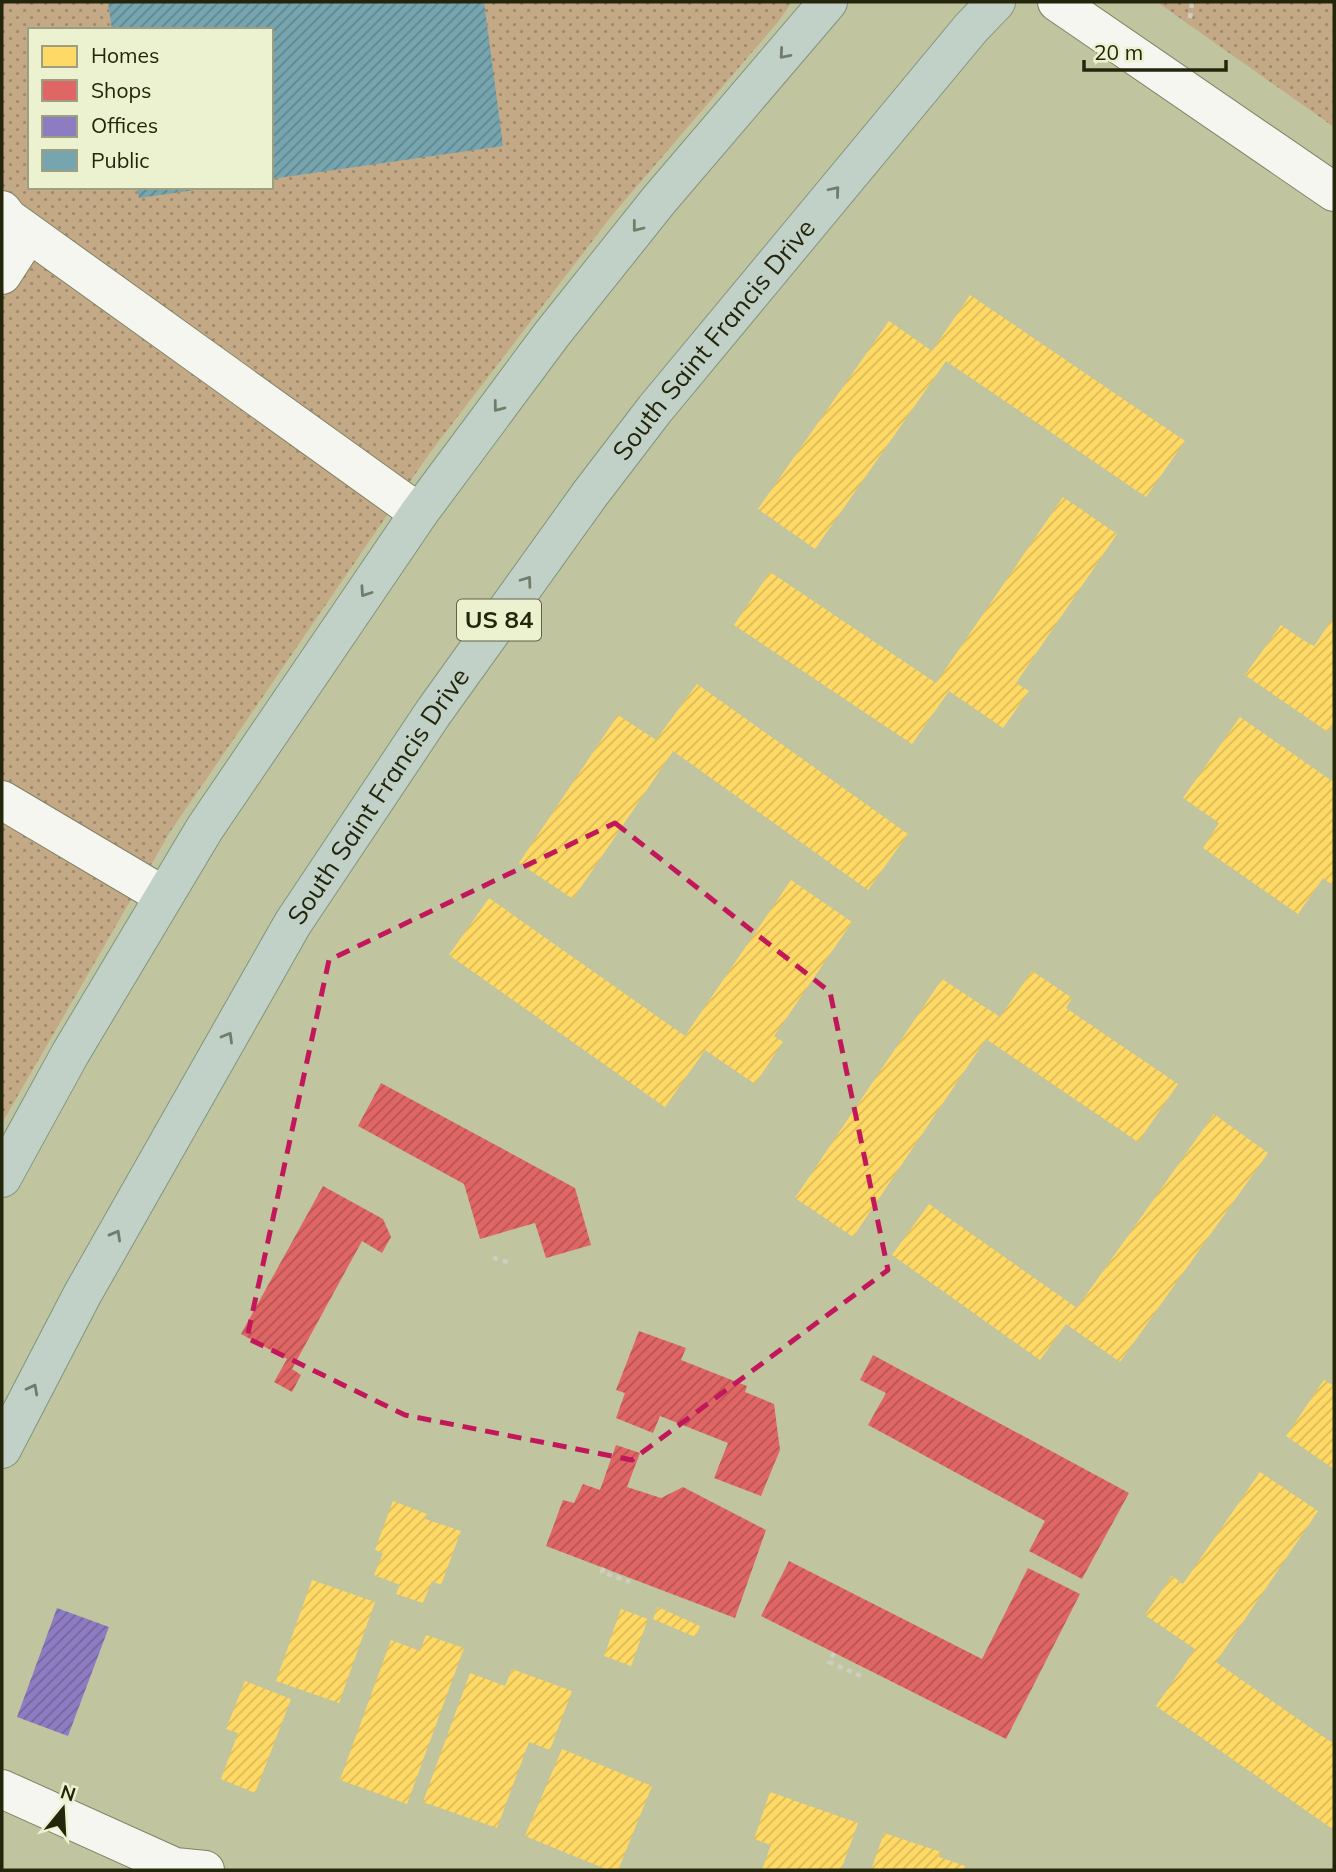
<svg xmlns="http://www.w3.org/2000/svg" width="1336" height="1872" viewBox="0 0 1336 1872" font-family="Mulish,sans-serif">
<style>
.park{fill:url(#park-dots);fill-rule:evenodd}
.homes{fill:url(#homes-hatch)}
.shops{fill:url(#shops-hatch)}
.offices{fill:url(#offices-hatch)}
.public{fill:url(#public-hatch)}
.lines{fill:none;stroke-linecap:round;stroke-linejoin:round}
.minor-casing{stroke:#7f8265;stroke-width:40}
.highway-casing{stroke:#81947e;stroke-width:40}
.path{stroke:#cdcec2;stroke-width:4.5;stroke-dasharray:5 5;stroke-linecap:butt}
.minor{stroke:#f6f6f1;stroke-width:38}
.highway{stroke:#c1d1c8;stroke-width:38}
.oneway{stroke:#727c6a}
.marked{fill:none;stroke:#c2185b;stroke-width:5;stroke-dasharray:14 9;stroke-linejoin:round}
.labels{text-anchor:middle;stroke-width:7;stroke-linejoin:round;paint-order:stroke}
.shield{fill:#ecf1d0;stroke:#606346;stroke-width:2}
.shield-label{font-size:24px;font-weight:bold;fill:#24260b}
.street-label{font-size:26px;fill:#24260b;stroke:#ecf1d0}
</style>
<defs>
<pattern id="park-dots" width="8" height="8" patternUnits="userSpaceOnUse" patternTransform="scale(1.75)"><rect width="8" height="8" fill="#c3a986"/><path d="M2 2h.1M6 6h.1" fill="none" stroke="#9e896c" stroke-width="1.8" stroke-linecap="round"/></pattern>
<pattern id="homes-hatch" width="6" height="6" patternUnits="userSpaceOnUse" patternTransform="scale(1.75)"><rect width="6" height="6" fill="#ffd966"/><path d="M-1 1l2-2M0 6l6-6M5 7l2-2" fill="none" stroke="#daba57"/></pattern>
<pattern id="shops-hatch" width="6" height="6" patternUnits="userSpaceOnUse" patternTransform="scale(1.75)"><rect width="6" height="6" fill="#e06666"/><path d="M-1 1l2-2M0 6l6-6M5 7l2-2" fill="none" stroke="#b55452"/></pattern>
<pattern id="offices-hatch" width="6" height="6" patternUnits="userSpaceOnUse" patternTransform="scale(1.75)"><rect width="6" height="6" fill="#8e7cc3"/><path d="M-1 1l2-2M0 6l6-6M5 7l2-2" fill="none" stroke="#74659d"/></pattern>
<pattern id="public-hatch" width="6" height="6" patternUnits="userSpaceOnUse" patternTransform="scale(1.75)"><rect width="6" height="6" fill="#76a5af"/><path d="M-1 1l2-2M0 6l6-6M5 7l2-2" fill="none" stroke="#61868d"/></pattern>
</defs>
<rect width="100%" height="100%" fill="#c0c5a0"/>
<path class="park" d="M2,2H792L778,22L613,214L429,454L170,832L2,1123ZM30,30H271V187H30Z
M1157,2H1334V127Z"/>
<path class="homes" d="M970,295L1185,441L1146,497L946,361L815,549L758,509L889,321L932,351Z
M1063,497L1117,534L1016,683L1029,691L1003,728L949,691L912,744L734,625L770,572L936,683Z
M1334,617V723L1328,732L1245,675L1281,625L1303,640L1314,646Z
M697,684L908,834L868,890L673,751L573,899L519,863L618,715L656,740Z
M1240,717L1332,781L1334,778V886L1323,878L1298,914L1203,848L1219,823L1183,798Z
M791,880L852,922L774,1036L783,1042L755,1084L705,1050L665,1107L449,955L489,898L685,1036Z
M1032,971L1072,998L1066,1008L1178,1084L1138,1142L986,1039L853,1237L795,1198L942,979L1000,1017Z
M1214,1114L1268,1153L1120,1362L1066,1324L1040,1360L892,1255L929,1204L1077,1308Z
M1324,1380L1334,1386V1469L1286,1436Z
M1260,1472L1318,1511L1216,1662L1334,1744V1830L1156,1706L1195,1649L1145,1615L1172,1576L1183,1584Z
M393,1501L427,1514L425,1519L461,1531L441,1585L432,1581L423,1603L396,1594L400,1585L374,1575L383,1553L375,1550Z
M312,1580L375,1602L339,1703L276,1681Z
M658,1607L700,1626L695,1637L653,1619Z
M621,1609L648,1619L631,1666L604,1656Z
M426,1635L464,1648L407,1804L340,1780L391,1640L420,1651Z
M512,1669L572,1691L550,1750L529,1742L497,1828L423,1802L470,1673L505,1686Z
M245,1681L291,1699L255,1793L221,1779L238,1733L226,1729Z
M562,1749L652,1786L618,1870H608L525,1836Z
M770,1792L858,1823L841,1870H762L771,1845L754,1839Z
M884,1833L941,1852L939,1857L965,1866L963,1870H871Z"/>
<path class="shops" d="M381,1083L575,1188L591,1245L546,1258L535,1223L480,1239L464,1184L358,1126Z
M323,1186L383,1219L391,1237L382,1253L362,1241L292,1369L301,1375L292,1392L274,1382L287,1359L241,1334Z
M639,1331L686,1348L681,1360L747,1386L745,1392L774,1404L780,1450L761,1496L714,1478L728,1443L660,1416L653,1433L616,1418L625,1393L616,1390Z
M873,1355L1129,1493L1082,1579L1029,1551L1045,1521L868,1425L886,1393L860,1380Z
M616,1445L640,1453L627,1487L661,1498L683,1487L766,1530L735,1618L546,1546L563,1500L574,1503L583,1484L600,1490Z
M789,1561L982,1659L1028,1568L1080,1594L1006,1739L761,1616Z"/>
<path class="offices" d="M57,1608L109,1627L68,1736L17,1717Z"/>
<path class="public" d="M108,2H484L503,146L271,179V30H112Z
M137,187H202V189L139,198Z"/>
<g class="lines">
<g class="minor-casing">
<path id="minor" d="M1057,2L1334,192
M2,210L8,218L419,513
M2,275L29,233
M2,800L164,896
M2,1789L175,1867L205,1870"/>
</g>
<g class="highway-casing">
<g id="highway">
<path d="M2,1178L70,1054L205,828L419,513L552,334L659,200L828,2"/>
<path id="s1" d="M2,1449L82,1295L293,923L433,713L590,494L655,409L971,28L996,2"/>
</g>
</g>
<path class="path" d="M1190,18L1192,2
M493,1258L508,1262
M604,1568L602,1572L630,1582
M834,1653L829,1662L863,1677"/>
<use href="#minor" class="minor"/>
<use href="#highway" class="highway"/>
</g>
<defs><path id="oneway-chevron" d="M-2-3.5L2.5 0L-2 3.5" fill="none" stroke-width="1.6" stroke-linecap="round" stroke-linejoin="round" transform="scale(1.75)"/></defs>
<g class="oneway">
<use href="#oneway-chevron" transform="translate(784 54) rotate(131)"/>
<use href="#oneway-chevron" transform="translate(835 191) rotate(-50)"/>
<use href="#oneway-chevron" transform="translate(637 227) rotate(128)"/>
<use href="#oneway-chevron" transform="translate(498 407) rotate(127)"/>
<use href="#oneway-chevron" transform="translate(527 581) rotate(-54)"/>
<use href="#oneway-chevron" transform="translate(365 592) rotate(124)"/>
<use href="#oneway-chevron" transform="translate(228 1037) rotate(-60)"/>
<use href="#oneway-chevron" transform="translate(116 1235) rotate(-61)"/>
<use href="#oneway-chevron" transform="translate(33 1389) rotate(-62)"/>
</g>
<path class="marked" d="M615,823L830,992L888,1270L632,1460L405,1415L247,1338L329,960Z"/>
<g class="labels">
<rect class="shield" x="457" y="599.5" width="84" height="41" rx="5"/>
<g class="shield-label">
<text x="499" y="628">US 84</text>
</g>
<g class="street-label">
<text dy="9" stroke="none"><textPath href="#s1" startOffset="1321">South Saint Francis Drive</textPath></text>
<text dy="9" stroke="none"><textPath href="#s1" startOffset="754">South Saint Francis Drive</textPath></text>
</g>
</g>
<rect width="1336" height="1872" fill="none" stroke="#24260b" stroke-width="7"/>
<rect x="28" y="28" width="245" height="161" fill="#ecf1d0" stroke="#9ca081" stroke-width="2"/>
<rect x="42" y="46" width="35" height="21" fill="#ffd966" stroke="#9ca081" stroke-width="2"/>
<text x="91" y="63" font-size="21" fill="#24260b">Homes</text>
<rect x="42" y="80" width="35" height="21" fill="#e06666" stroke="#9ca081" stroke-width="2"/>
<text x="91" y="98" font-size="21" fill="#24260b">Shops</text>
<rect x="42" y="116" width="35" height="21" fill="#8e7cc3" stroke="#9ca081" stroke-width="2"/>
<text x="91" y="133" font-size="21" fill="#24260b">Offices</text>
<rect x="42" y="150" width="35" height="21" fill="#76a5af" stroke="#9ca081" stroke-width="2"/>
<text x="91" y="168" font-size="21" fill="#24260b">Public</text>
<g transform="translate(63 1809) rotate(18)" stroke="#ecf1d0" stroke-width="5" paint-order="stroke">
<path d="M0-5L12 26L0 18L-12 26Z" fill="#24260b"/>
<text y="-10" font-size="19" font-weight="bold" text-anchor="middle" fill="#24260b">N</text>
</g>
<path d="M1084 60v10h142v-10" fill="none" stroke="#24260b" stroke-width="3.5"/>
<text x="1094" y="60" font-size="21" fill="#24260b" stroke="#ecf1d0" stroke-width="5" paint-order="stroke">20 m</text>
</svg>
